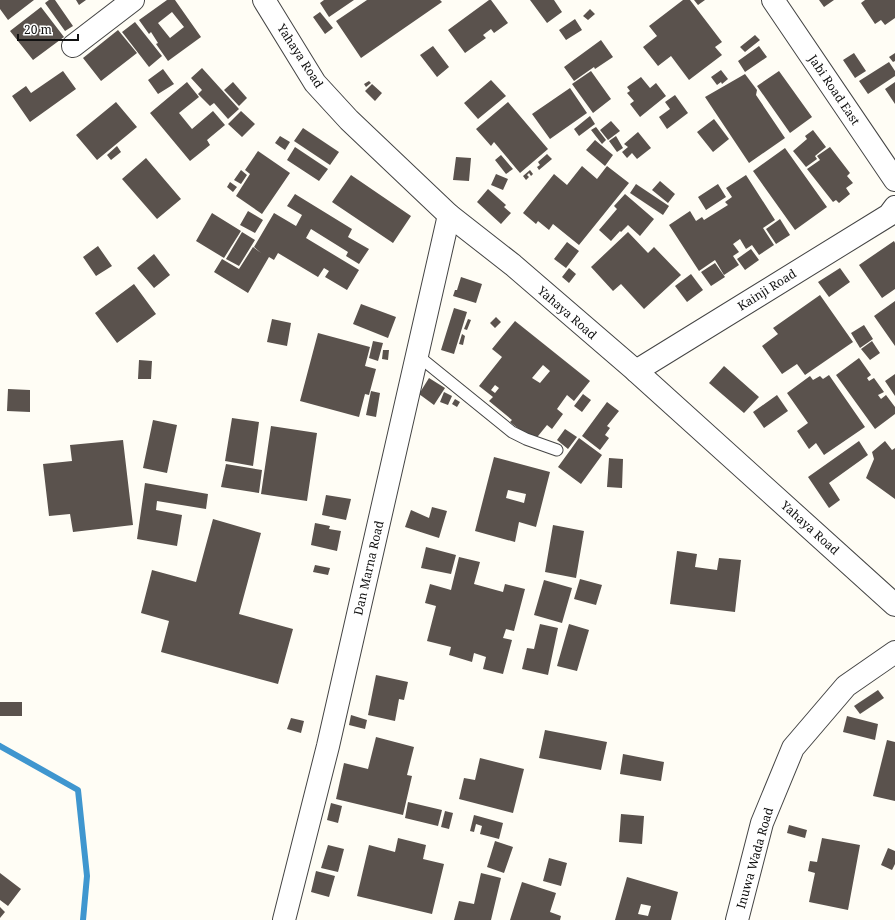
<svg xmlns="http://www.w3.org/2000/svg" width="895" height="920" viewBox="0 0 895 920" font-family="'Noto Serif',serif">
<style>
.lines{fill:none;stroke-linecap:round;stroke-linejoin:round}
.stream{stroke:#3f96cf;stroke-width:6}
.building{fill:#5a524d;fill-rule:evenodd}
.service-casing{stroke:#444;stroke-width:13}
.minor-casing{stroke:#444;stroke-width:24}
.tertiary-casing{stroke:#444;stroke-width:24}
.service{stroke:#fff;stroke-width:11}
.minor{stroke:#fff;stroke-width:22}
.tertiary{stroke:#fff;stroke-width:22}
.labels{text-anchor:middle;stroke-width:4;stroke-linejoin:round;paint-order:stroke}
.street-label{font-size:12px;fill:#111;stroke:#fff}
</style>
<rect width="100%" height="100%" fill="#fffdf5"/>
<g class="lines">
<path class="stream" d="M0,746L78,790L87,876L83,920"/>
</g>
<path class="building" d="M0,0H34L8,20L0,9Z
M49,0H55L73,26L65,31L45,3Z
M76,0H86L79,5Z
M167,0H175L201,37L168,61L156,44L158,43L151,32L149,34L139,20ZM172,12L184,27L170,38L158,23Z
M324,0H354L329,17L320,3Z
M367,0H440L442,2L361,58L336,21Z
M489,0H491L508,23L494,33L491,29L483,35L486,38L465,53L448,30Z
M530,0H554L562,12L547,23Z
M683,0H690L722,42L715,47L722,55L689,80L671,56L658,66L643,47L657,36L649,26Z
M694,0H705L698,5Z
M819,0H834L824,7Z
M865,0H895V18L885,25L881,20L875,24L861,3Z
M41,7L64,37L33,60L10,31Z
M590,9L595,14L588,20L583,16Z
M320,12L333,28L325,34L313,17Z
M575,19L582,30L566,40L559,30Z
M135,22L162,56L149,67L122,32Z
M118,30L137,53L101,81L83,58Z
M755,35L760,40L745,52L740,47Z
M601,40L613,57L595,69L594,67L574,81L564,67Z
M433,46L449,67L437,77L420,55Z
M759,46L767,57L745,72L738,61Z
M854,53L866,71L855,78L843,60Z
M895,53V61L893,62L889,57Z
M889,62L895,71V76L868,94L859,81Z
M202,68L239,109L228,119L214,103L210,106L198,94L202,90L191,78Z
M163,69L174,84L158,94L148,80Z
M721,70L728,79L722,84L721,82L717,85L711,77Z
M63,71L76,89L30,122L12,96L26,86L31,93Z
M591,71L611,99L593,113L572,84Z
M779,71L812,117L790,133L757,86Z
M745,74L757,90L756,95L785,138L749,163L705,97Z
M641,77L650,88L656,83L666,96L640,117L630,104L634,101L627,93L630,91L627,87Z
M491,80L506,96L478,119L464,103Z
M369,81L371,83L366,87L364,84Z
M187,82L199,97L179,113L192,129L213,111L225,125L207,140L210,145L190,161L150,113Z
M233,82L247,98L239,106L224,90Z
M895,82V104L885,89Z
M372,84L382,93L375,101L365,91Z
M570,88L587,113L550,139L532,114Z
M675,95L688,113L667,129L659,117L670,109L665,102Z
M116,102L137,127L97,160L76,135Z
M508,102L548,149L520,173L494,142L491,146L476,129Z
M241,111L255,124L242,137L228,124Z
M590,116L595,124L579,136L574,129Z
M714,119L729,139L713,152L697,132Z
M611,121L620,131L608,140L600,130Z
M596,127L606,140L602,144L591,130Z
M303,128L339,152L330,165L294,141Z
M813,130L826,147L815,156L817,159L806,167L793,151L807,139L805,136Z
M638,132L651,148L637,159L632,153L627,158L622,152L628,147L624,144Z
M280,136L290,142L285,150L275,143Z
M616,136L623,148L617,152L609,141Z
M595,140L613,155L605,166L586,150Z
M117,146L121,152L111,160L107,155Z
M295,147L328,169L319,181L287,160Z
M830,147L850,173L847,176L853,183L846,188L850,194L839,203L836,200L833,202L807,169L820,160L817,156Z
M785,148L827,207L795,230L753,171Z
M258,151L290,173L262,214L236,196L250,174L245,170Z
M547,154L552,159L539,170L537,167L540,165L538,162Z
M501,155L513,169L506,174L495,160Z
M456,157L471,158L469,181L453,180Z
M146,158L181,199L157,219L122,179Z
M582,166L597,179L607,166L629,183L579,245L553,224L549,230L538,221L536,224L523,213L554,174L567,185Z
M241,170L247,175L241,184L234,180Z
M530,170L533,174L531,176L529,173L527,175L529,177L526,180L523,176Z
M496,174L508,179L503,190L491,185Z
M351,175L411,216L393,243L332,202Z
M746,175L775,220L763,228L774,245L759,255L752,245L746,249L740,239L733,244L739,252L733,256L739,265L724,275L715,260L699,271L669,225L690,211L696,221L702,217L704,220L728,205L725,202L732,197L726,188Z
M660,181L675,194L668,203L652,190Z
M230,182L237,187L233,192L227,187Z
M636,184L669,206L663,215L630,193Z
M718,184L726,197L706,210L698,197Z
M488,189L506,205L504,207L511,213L501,224L477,202Z
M295,194L352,229L348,237L369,249L359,264L346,256L348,252L311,229L306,238L359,270L347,290L325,277L329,271L324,268L318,277L278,253L274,260L269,257L248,293L214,272L222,259L239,269L253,247L261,253L254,247L274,213L296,226L302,215L287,206Z
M625,194L654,219L640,236L628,225L621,232L620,231L611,241L599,230L617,209L614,206Z
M248,211L263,220L255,233L240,225Z
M212,213L241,231L224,258L196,241Z
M780,219L790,235L776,244L766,229Z
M242,232L255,240L239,266L226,259Z
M628,232L648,253L654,247L681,275L644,309L621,284L613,291L591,267Z
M894,241L895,243V289L882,298L859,265Z
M567,242L579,251L566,268L554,259Z
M98,246L112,266L96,276L83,257Z
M751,249L759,260L745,270L737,259Z
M154,254L170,275L154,288L137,268Z
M715,263L725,277L711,286L701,272Z
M569,268L576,274L569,283L562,277Z
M840,268L850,282L829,297L818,282Z
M691,274L703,290L687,302L675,286Z
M461,277L482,284L476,303L453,296L455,290H457Z
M134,284L156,314L117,343L95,313Z
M820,295L853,342L805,375L797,364L782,374L762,346L778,334L773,328Z
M895,301V346L874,316Z
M361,304L396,317L388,338L353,324Z
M454,308L467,312L454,354L441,350Z
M496,317L501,322L495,328L490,323Z
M272,319L291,323L287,346L267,342Z
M468,319L471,320L467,330L464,329Z
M515,321L590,381L574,401L567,395L557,409L563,414L552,429L547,425L534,441L510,422L512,420L489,401L493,397L479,386L502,357L492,349ZM543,365L550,371L540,383L532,378ZM495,385L499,388L495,393L491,390Z
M864,325L873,339L860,348L851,333Z
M318,333L370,347L365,366L376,369L369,395L365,394L359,417L300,401Z
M462,334L465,336L463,345L459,344Z
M373,341L383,343L378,361L369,358Z
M872,341L880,353L870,360L861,349Z
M383,350H389L388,360L382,359Z
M859,358L871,375L867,378L869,381L874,378L884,392L878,395L881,399L886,395L895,407V414L875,429L836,375Z
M139,360L152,361L151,379H138Z
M724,366L759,397L744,413L709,383Z
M895,374V396L885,381Z
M829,375L865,427L824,455L816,443L809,449L797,431L808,423L787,393L810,376L813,380L820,376L823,379Z
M429,378L445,388L434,405L419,394Z
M8,389L30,390V412L7,411Z
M371,391L380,393L376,417L366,415Z
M444,392L452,396L448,405L440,402Z
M583,394L591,400L582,412L574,406Z
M777,395L788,411L764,428L753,412Z
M455,399L460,402L457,407L452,404Z
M607,402L619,411L607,426L610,428L605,435L609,438L600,450L582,436Z
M232,418L259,422L253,466L225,461Z
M153,420L177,425L167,473L143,468Z
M271,426L317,433L307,501L261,494Z
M565,429L577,437L568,449L557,440Z
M579,438L602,455L581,484L558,467Z
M123,440L133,525L73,532L70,514L49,516L43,464L72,461L70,445Z
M859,441L868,455L829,483L840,500L829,508L808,477Z
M885,441L892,450L895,448V499L866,478L874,459L872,452Z
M494,457L550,472L536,527L519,522L515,542L475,531ZM508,490L526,494L524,503L506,498Z
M609,458L623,459L622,488L607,487Z
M226,464L262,470L259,493L221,487Z
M145,483L208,494L206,509L157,501L156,510L182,515L177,546L137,539Z
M326,495L351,499L346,520L322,515Z
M432,507L447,511L439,538L405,527L411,510L429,518Z
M213,519L261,533L239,614L293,629L278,684L161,652L169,621L141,613L152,570L196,582Z
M315,523L330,526L329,529L341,531L337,551L311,545Z
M553,525L584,531L576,578L545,572Z
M426,547L456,555L451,574L421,568Z
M677,551L697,554L695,567L717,570L719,558L741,560L735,612L670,604Z
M459,557L480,562L474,584L503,592L505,584L525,589L514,631L506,629L503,638L512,640L503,674L483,669L486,657L474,653L472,662L449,655L451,647L427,641L436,606L425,603L430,584L451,590Z
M315,565L330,568L328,575L313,572Z
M580,579L602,585L596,605L574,599Z
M544,580L572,588L562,623L534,615Z
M540,624L558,628L548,675L522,669L527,648L534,649Z
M569,624L589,630L577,671L557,666Z
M376,675L408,682L404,700L399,699L395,721L368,715Z
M878,690L884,698L860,714L854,706Z
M0,702H22V716H0Z
M351,715L367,720L365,729L349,725Z
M847,716L878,724L875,740L843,732Z
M291,718L304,721L301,733L287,729Z
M545,730L607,742L601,770L539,758Z
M376,737L414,747L407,775L412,776L403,815L336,799L344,763L368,769Z
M887,740L895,742V801L873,796Z
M623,754L664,762L661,781L620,774Z
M480,758L524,769L513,813L459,799L464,778L475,780Z
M408,802L442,810L438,826L405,818Z
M331,803L342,806L338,823L327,820Z
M445,811L453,813L449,829L441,827Z
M621,814L644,816L642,844L619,842Z
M474,815L503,823L499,839L480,834L482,826L476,824L474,832L470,831Z
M789,825L807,830L805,838L787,833Z
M398,838L426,845L423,859L444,864L432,914L357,896L369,845L395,852Z
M822,838L860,845L848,910L809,902L815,873L808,871L810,861L817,862Z
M495,841L513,847L504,873L487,867Z
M328,845L344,849L338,872L321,868Z
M888,848L895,851V864L892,870L881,865Z
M549,858L567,863L561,886L543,881Z
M316,871L335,876L329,897L311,892Z
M0,873L21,889L8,906L0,900Z
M481,873L501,878L491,920H454L459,901L474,904Z
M627,877L678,892L671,920H615ZM641,904L651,906L648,916L638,914Z
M522,882L556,893L550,912L561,916L560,920H510Z
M0,907L5,912L0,918Z"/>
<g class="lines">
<g class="service-casing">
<path id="service" d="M417,355L512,432L526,439L557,450"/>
</g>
<g class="minor-casing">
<path id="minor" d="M773,0L895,180
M73,46L133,0
M636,371L889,215L895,207
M284,920L328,746L449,215"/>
</g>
<g class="tertiary-casing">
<path id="tertiary" d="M264,0L315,83L349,120L449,215L513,265L636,371L895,605
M737,920L762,823L793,748L846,686L895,652"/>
</g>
<use href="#service" class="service"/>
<use href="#minor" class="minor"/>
<use href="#tertiary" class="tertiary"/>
</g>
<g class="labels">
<g class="street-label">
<text transform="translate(300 56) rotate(57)" y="4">Yahaya Road</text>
<text transform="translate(834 90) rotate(56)" y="4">Jabi Road East</text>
<text transform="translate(767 290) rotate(-32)" y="4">Kainji Road</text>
<text transform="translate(567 313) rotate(41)" y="4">Yahaya Road</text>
<text transform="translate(810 528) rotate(42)" y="4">Yahaya Road</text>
<text transform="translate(369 568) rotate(-77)" y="4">Dan Marna Road</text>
<text transform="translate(755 858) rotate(-74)" y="4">Inuwa Wada Road</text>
</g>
</g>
<path d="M18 34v6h60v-6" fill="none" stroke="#111111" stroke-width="2"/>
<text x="24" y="34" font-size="12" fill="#111111" stroke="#ffffff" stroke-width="3" paint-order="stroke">20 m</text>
</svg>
